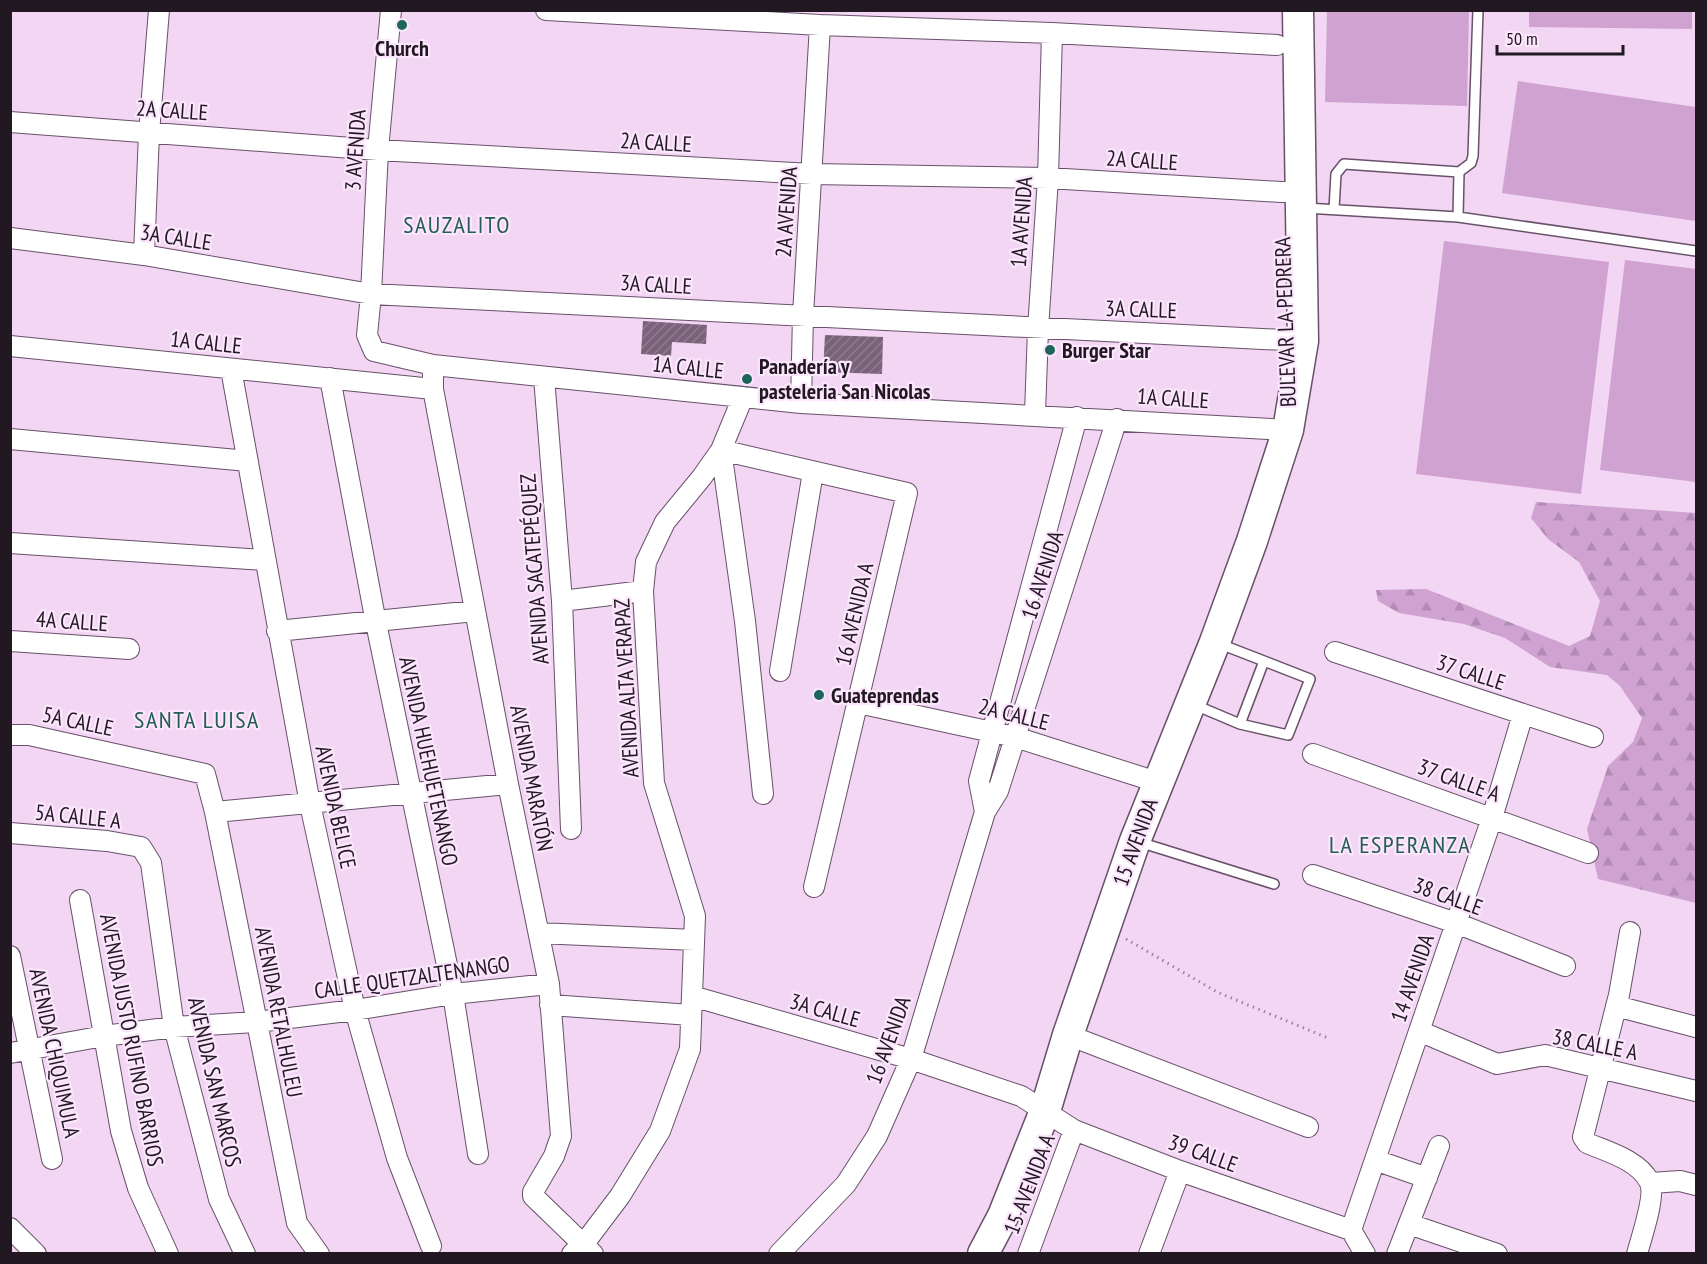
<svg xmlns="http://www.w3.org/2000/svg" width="1707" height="1264" viewBox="0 0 1707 1264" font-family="'PT Sans Narrow',sans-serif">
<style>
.forest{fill:url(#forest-firs)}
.pitch{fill:#cfa2d1}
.building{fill:url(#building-hatch)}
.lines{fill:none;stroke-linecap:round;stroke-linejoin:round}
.lane-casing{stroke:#685169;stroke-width:12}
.street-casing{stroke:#685169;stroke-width:22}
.primary-casing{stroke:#685169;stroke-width:33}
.path{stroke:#9a869b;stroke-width:3;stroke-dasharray:1.5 4.5;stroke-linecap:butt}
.lane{stroke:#fff;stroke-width:9}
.street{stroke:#fff;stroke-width:20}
.primary{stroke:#fff;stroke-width:30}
.poi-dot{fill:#1d655a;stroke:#fce6fd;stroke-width:2}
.labels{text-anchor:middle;stroke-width:4.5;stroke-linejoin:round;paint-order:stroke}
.poi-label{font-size:22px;font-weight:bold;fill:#211822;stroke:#fce6fd;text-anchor:start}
.street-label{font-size:22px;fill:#211822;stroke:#fce6fd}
.neighbourhood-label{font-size:24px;letter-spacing:1.5px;fill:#255c53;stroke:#fce6fd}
</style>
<defs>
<pattern id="forest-firs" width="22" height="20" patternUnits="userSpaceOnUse" patternTransform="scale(1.5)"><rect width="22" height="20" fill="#cfa2d1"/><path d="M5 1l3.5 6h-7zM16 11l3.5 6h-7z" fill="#b18bb3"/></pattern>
<pattern id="building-hatch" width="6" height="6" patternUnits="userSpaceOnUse" patternTransform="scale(1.5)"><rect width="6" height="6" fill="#7a627b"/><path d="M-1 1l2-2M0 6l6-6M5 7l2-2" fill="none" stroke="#8e7c8f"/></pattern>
</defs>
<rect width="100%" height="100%" fill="#f2d6f3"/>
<path class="forest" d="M1536,502L1696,513V903L1598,879L1587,829L1608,766L1633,742L1642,718L1620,686L1607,675L1550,667L1505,638L1464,624L1399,613L1378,601L1376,590L1426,589L1569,646L1590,636L1600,601L1579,562L1548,539L1531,518Z"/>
<path class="pitch" d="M1327,11H1469L1467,106L1325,102Z
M1529,11H1692V29L1529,27Z
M1518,81L1696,107V221L1502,193Z
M1444,241L1609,262L1581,494L1416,474Z
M1625,260L1696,269V482L1600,470Z"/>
<path class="building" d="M643,321L707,325L706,344L672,342L671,356L641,354Z
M825,335L883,337L882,374L823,372Z"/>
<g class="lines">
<g class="lane-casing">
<path id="lane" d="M1305,208L1458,217L1696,251
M1334,209L1336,174L1344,164L1459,172
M1458,217L1459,172L1471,163L1473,156L1478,10
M1220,644L1264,661L1240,724
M1195,705L1240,724L1288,735L1310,679L1264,661
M1139,842L1274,884"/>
</g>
<g class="street-casing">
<path id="street" d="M391,10L378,150L371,294L367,335L374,351L433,365L801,403L1288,430
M546,10L820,25L1052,33L1277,45
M10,122L378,150L812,174L1048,178L1281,192H1300
M10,238L144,255L371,294L1303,341
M144,255L149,133L159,10
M10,346L433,389
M433,365V389L508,784L549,984L561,1136L554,1156L533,1192V1196L593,1254
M231,369L310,804L355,1010L397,1158L431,1246
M544,377L562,601L571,829
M330,378L376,623L453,994L478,1154
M801,403L803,315L820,25
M1035,414L1038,329L1048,178L1052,33
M10,439L248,461
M10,543L265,560
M562,601L643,591
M277,631L475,611
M10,641L129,649
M1335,652L1593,737
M780,671L813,472
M858,703L1015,737L1157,782
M10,735H29L205,774L215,812L297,1223L319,1254
M1313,754L1588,853
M763,794L745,621L721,450L907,493L814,887
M215,812L508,784
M985,812L979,781L1077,417
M10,833L107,841L141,847L151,863L174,1027L219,1199L245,1254
M1313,875L1456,923L1565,966
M80,900L121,1131L138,1188L168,1254
M1630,932L1619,995L1583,1137L1587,1143C1608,1152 1638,1160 1649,1181C1657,1194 1641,1238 1637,1254
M539,933L694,940
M10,956L52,1159
M692,996L911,1059L1021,1096L1074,1130L1180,1171L1351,1230
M550,1005L691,1015
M1616,1006L1696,1027
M1419,1031L1497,1064L1545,1055L1696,1091
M1068,1035L1308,1127
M10,1053L104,1036L174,1027L257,1022L355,1010L453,994L549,984
M1375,1160L1427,1178
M1651,1183L1680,1181L1696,1185
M1409,1224L1497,1254
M10,1228L36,1254
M1351,1230L1492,818L1523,714
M1351,1230L1365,1254
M572,1254L589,1237L620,1196L660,1131L690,1049L695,916L654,783L643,591L646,562L665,522L702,477L721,450L743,397
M779,1254L846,1184L877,1136L911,1059L985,812L998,791L1117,419
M1028,1254L1074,1130
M1149,1254L1180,1171
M1397,1254L1439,1146"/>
</g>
<g class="primary-casing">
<path id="primary" d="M983,1254L1003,1216L1045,1111L1068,1035L1135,841L1215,642L1252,541L1288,430L1303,341L1298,10"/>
</g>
<path class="path" d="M1126,939L1217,992L1328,1038"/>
<use href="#lane" class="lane"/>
<use href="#street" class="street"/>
<use href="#primary" class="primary"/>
</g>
<g class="poi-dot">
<circle cx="402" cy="25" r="6"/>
<circle cx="1050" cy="350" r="6"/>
<circle cx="747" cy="379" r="6"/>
<circle cx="819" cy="695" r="6"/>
</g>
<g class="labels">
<g class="poi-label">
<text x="402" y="56" text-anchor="middle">Church</text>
<text x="1062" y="358">Burger Star</text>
<text x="759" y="374">Panadería y<tspan x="759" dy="25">pasteleria San Nicolas</tspan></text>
<text x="831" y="703">Guateprendas</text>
</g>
<g class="street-label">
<text transform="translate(172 110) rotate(4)" y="8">2A CALLE</text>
<text transform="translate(656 142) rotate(3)" y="8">2A CALLE</text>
<text transform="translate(355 150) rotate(-86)" y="8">3 AVENIDA</text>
<text transform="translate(1142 160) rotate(4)" y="8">2A CALLE</text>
<text transform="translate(786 212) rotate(-86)" y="8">2A AVENIDA</text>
<text transform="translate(1021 222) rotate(-86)" y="8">1A AVENIDA</text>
<text transform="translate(176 237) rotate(9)" y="8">3A CALLE</text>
<text transform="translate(656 284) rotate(3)" y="8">3A CALLE</text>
<text transform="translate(1141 309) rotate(2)" y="8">3A CALLE</text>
<text transform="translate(1285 322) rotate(-92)" y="8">BULEVAR LA PEDRERA</text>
<text transform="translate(206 342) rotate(6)" y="8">1A CALLE</text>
<text transform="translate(688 367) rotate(6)" y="8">1A CALLE</text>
<text transform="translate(1173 398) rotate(4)" y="8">1A CALLE</text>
<text transform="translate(534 569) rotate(-94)" y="8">AVENIDA SACATEPÉQUEZ</text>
<text transform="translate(1042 575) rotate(-72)" y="8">16 AVENIDA</text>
<text transform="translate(854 614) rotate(-77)" y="8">16 AVENIDA A</text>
<text transform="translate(72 621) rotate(4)" y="8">4A CALLE</text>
<text transform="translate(1471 672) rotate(18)" y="8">37 CALLE</text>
<text transform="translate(626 688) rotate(-93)" y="8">AVENIDA ALTA VERAPAZ</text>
<text transform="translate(1014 714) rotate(14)" y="8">2A CALLE</text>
<text transform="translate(78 721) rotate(12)" y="8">5A CALLE</text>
<text transform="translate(429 761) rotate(78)" y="8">AVENIDA HUEHUETENANGO</text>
<text transform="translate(532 778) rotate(79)" y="8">AVENIDA MARATÓN</text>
<text transform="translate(1459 780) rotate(20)" y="8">37 CALLE A</text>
<text transform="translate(336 807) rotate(78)" y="8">AVENIDA BELICE</text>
<text transform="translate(78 816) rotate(6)" y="8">5A CALLE A</text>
<text transform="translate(1135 842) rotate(-70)" y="8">15 AVENIDA</text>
<text transform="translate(1448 896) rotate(20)" y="8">38 CALLE</text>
<text transform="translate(412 977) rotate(-8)" y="8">CALLE QUETZALTENANGO</text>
<text transform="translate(1412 978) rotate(-71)" y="8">14 AVENIDA</text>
<text transform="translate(825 1010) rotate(16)" y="8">3A CALLE</text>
<text transform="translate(279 1012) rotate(79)" y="8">AVENIDA RETALHULEU</text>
<text transform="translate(132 1040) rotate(79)" y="8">AVENIDA JUSTO RUFINO BARRIOS</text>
<text transform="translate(888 1040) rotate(-70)" y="8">16 AVENIDA</text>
<text transform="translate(1595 1044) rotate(11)" y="8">38 CALLE A</text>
<text transform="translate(55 1053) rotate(78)" y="8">AVENIDA CHIQUIMULA</text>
<text transform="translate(215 1082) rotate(77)" y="8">AVENIDA SAN MARCOS</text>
<text transform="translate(1203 1153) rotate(20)" y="8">39 CALLE</text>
<text transform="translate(1029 1184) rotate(-69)" y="8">15 AVENIDA A</text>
</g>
<g class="neighbourhood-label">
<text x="457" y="233">SAUZALITO</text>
<text x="197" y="728">SANTA LUISA</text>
<text x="1400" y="853">LA ESPERANZA</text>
</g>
</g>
<rect width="1707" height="1264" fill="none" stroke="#211822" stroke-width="24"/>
<path d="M1497 45v9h126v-9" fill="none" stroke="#211822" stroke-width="3"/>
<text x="1506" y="45" font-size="18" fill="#211822" stroke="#fce6fd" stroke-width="4.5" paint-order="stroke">50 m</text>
</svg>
